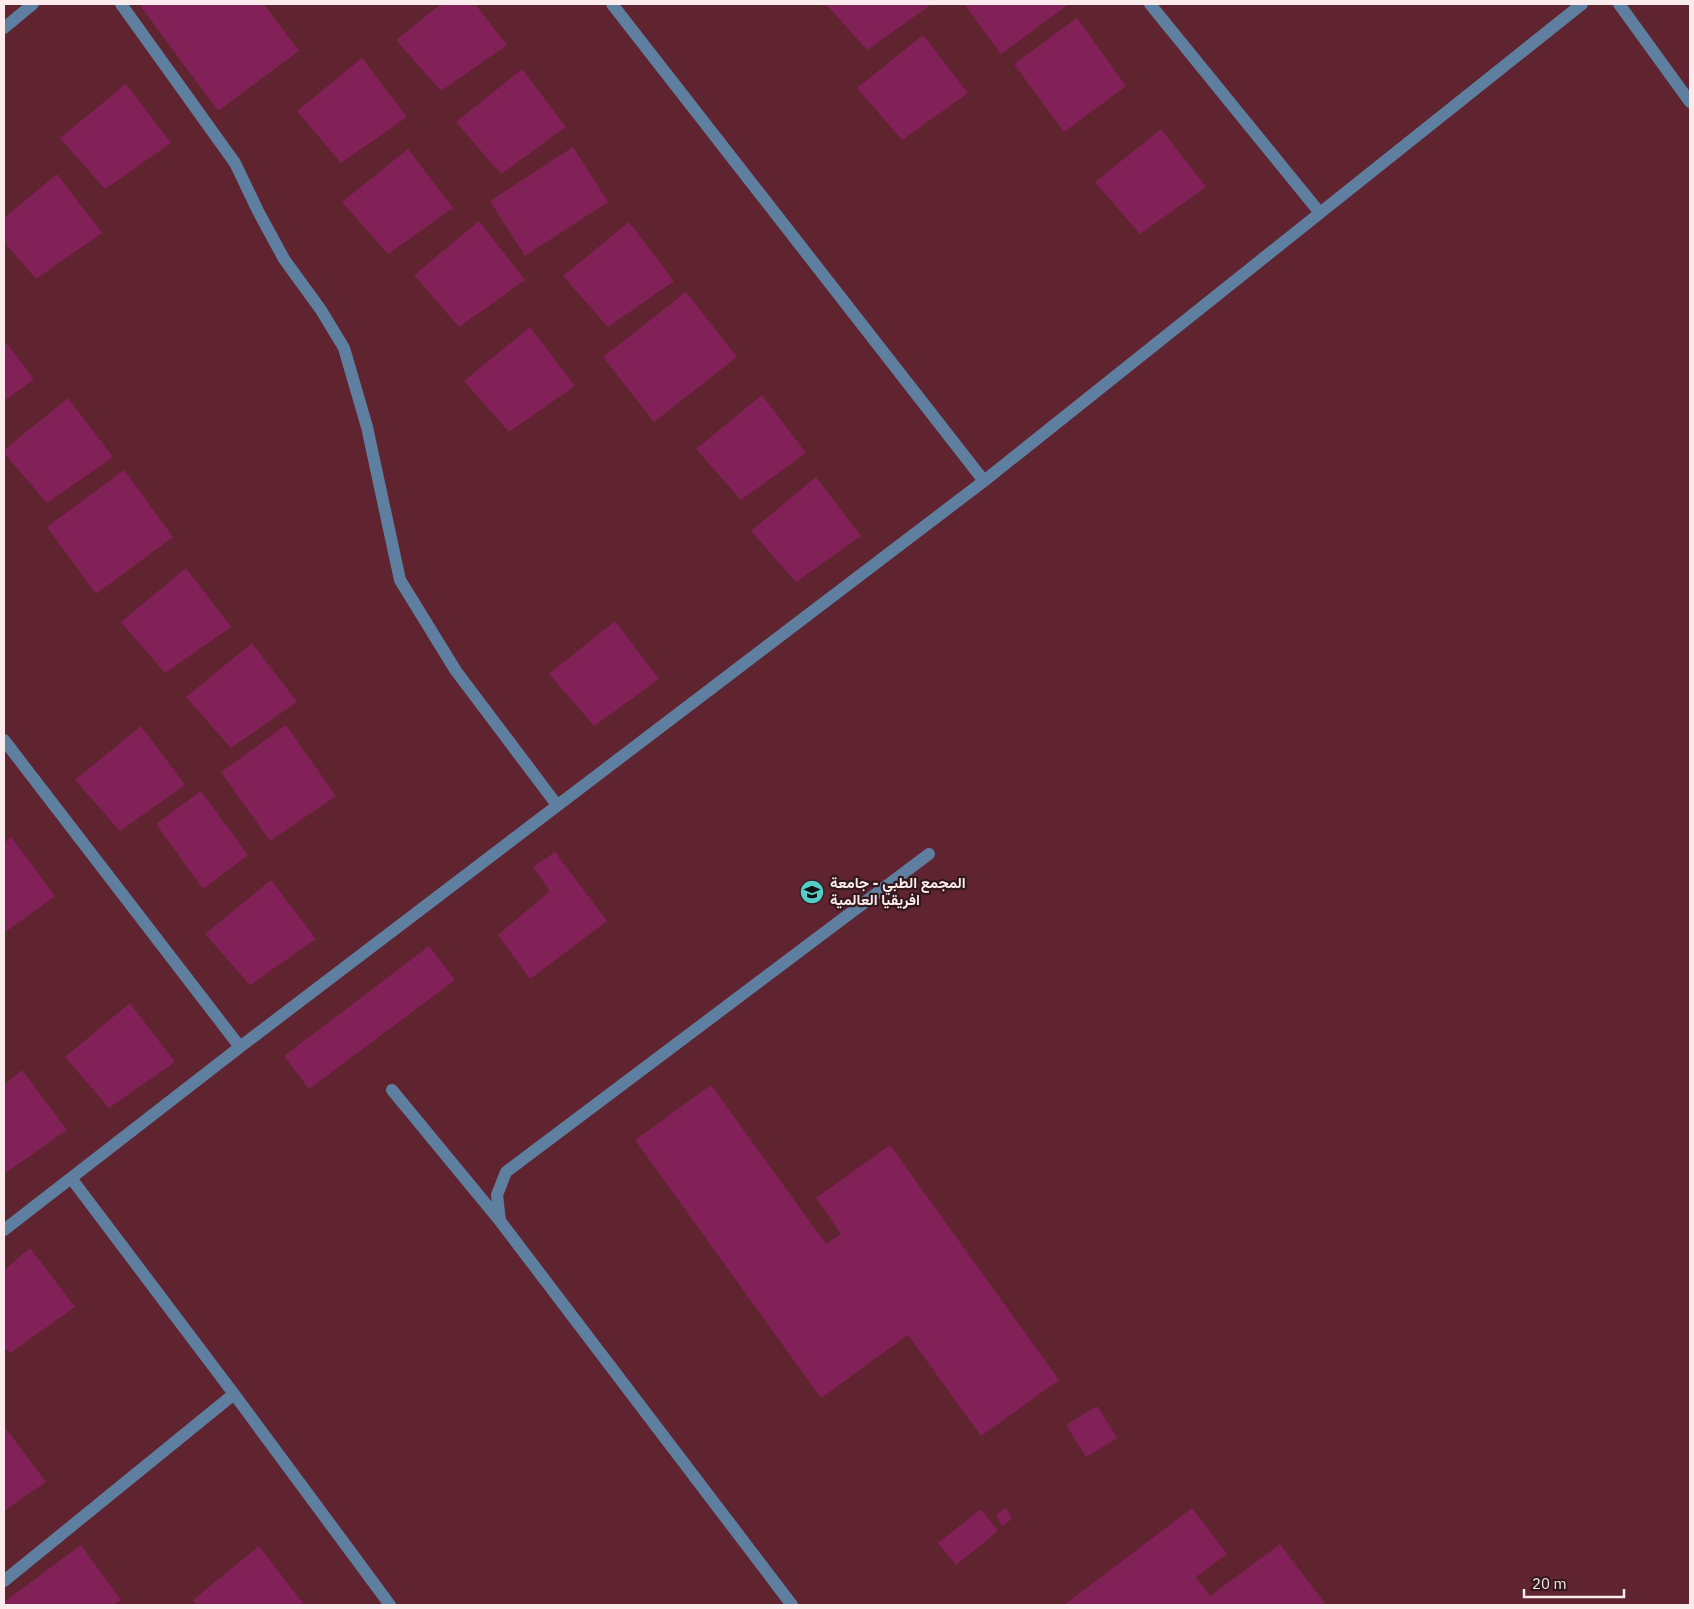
<svg xmlns="http://www.w3.org/2000/svg" width="1694" height="1609" viewBox="0 0 1694 1609" font-family="'IBM Plex Sans',Vazirmatn,sans-serif">
<style>
.building{fill:#812157}
.lines{fill:none;stroke-linecap:round;stroke-linejoin:round}
.minor{stroke:#5f7fa1;stroke-width:12}
.labels{text-anchor:middle;stroke-width:4.5;stroke-linejoin:round;paint-order:stroke}
.poi-label{font-size:15px;font-weight:bold;fill:#fbebed;stroke:#33181d;text-anchor:start}
</style>
<rect width="100%" height="100%" fill="#5f2430"/>
<path class="building" d="M139,4H264L299,51L218,111Z
M441,4H475L507,45L441,91L396,40Z
M826,4H932L867,50Z
M964,4H1069L1001,54Z
M1077,18L1126,86L1064,132L1014,64Z
M923,35L968,93L902,140L857,88Z
M362,58L407,117L341,163L297,111Z
M522,69L566,127L501,174L456,122Z
M126,84L171,143L105,189L60,138Z
M1161,129L1206,187L1140,234L1095,182Z
M573,147L608,202L525,256L490,201Z
M408,149L453,208L388,254L342,202Z
M57,174L102,233L36,279L4,242V218Z
M479,221L525,280L459,327L414,275Z
M629,222L674,281L608,327L563,276Z
M686,292L737,357L654,422L603,357Z
M530,327L575,386L509,432L464,381Z
M4,340L34,379L4,401Z
M762,395L806,453L741,500L696,449Z
M68,398L113,457L47,503L4,453V450Z
M124,470L173,537L96,594L47,527Z
M816,477L861,536L796,582L751,531Z
M186,568L231,627L165,673L121,622Z
M615,621L659,679L594,726L549,674Z
M252,643L297,702L231,748L186,697Z
M286,725L336,796L270,841L221,772Z
M141,726L185,785L120,831L75,780Z
M201,791L248,855L203,889L156,824Z
M11,837L55,896L4,933V843Z
M555,852L607,921L530,979L498,935L550,891L533,867Z
M271,880L316,939L250,985L205,934Z
M429,946L455,980L309,1089L284,1056Z
M130,1003L175,1062L109,1108L65,1057Z
M22,1070L67,1130L4,1174V1085Z
M711,1085L826,1244L841,1234L816,1198L890,1145L1059,1380L981,1436L908,1335L821,1398L635,1140Z
M30,1248L75,1307L10,1353L4,1347V1270Z
M1097,1406L1117,1438L1086,1457L1066,1425Z
M4,1426L46,1482L4,1511Z
M1006,1508L1012,1519L1002,1526L996,1515Z
M1192,1508L1227,1554L1196,1577L1210,1596L1280,1544L1326,1605H1064Z
M981,1509L998,1531L956,1565L938,1543Z
M81,1545L121,1600L113,1605H4V1602Z
M259,1546L304,1605H198L193,1600Z"/>
<g class="lines">
<path class="minor" d="M121,4L235,163L258,211L284,259L321,310L344,348L367,427L400,580L456,671L557,805
M612,4L984,481
M1150,4L1320,213
M1619,4L1690,102
M4,28L33,4
M4,740L240,1047
M392,1090L500,1221
M71,1178L234,1394L390,1605
M4,1230L240,1047L984,481L1582,4
M4,1581L234,1394
M792,1605L500,1221L497,1195L506,1172L929,854"/>
</g>
<defs>
<g id="university-disc" transform="scale(1.25)"><circle r="9.5" fill="#54cdc7" stroke="#33181d"/><path d="M0-5L7-2L0 1L-7-2ZM-4 1L0 2.5L4 1V4Q0 6-4 4Z" fill="#111"/></g>
</defs>
<g fill-rule="evenodd">
<use href="#university-disc" x="812" y="892"/>
</g>
<g class="labels">
<g class="poi-label">
<text x="830" y="888">المجمع الطبي - جامعة<tspan x="830" dy="17">افريقيا العالمية</tspan></text>
</g>
</g>
<rect width="1694" height="1609" fill="none" stroke="#fbebed" stroke-width="10"/>
<path d="M1524 1589v8h100v-8" fill="none" stroke="#fbebed" stroke-width="2.5"/>
<text x="1532" y="1589" font-size="15" fill="#fbebed" stroke="#33181d" stroke-width="4" paint-order="stroke">20 m</text>
</svg>
